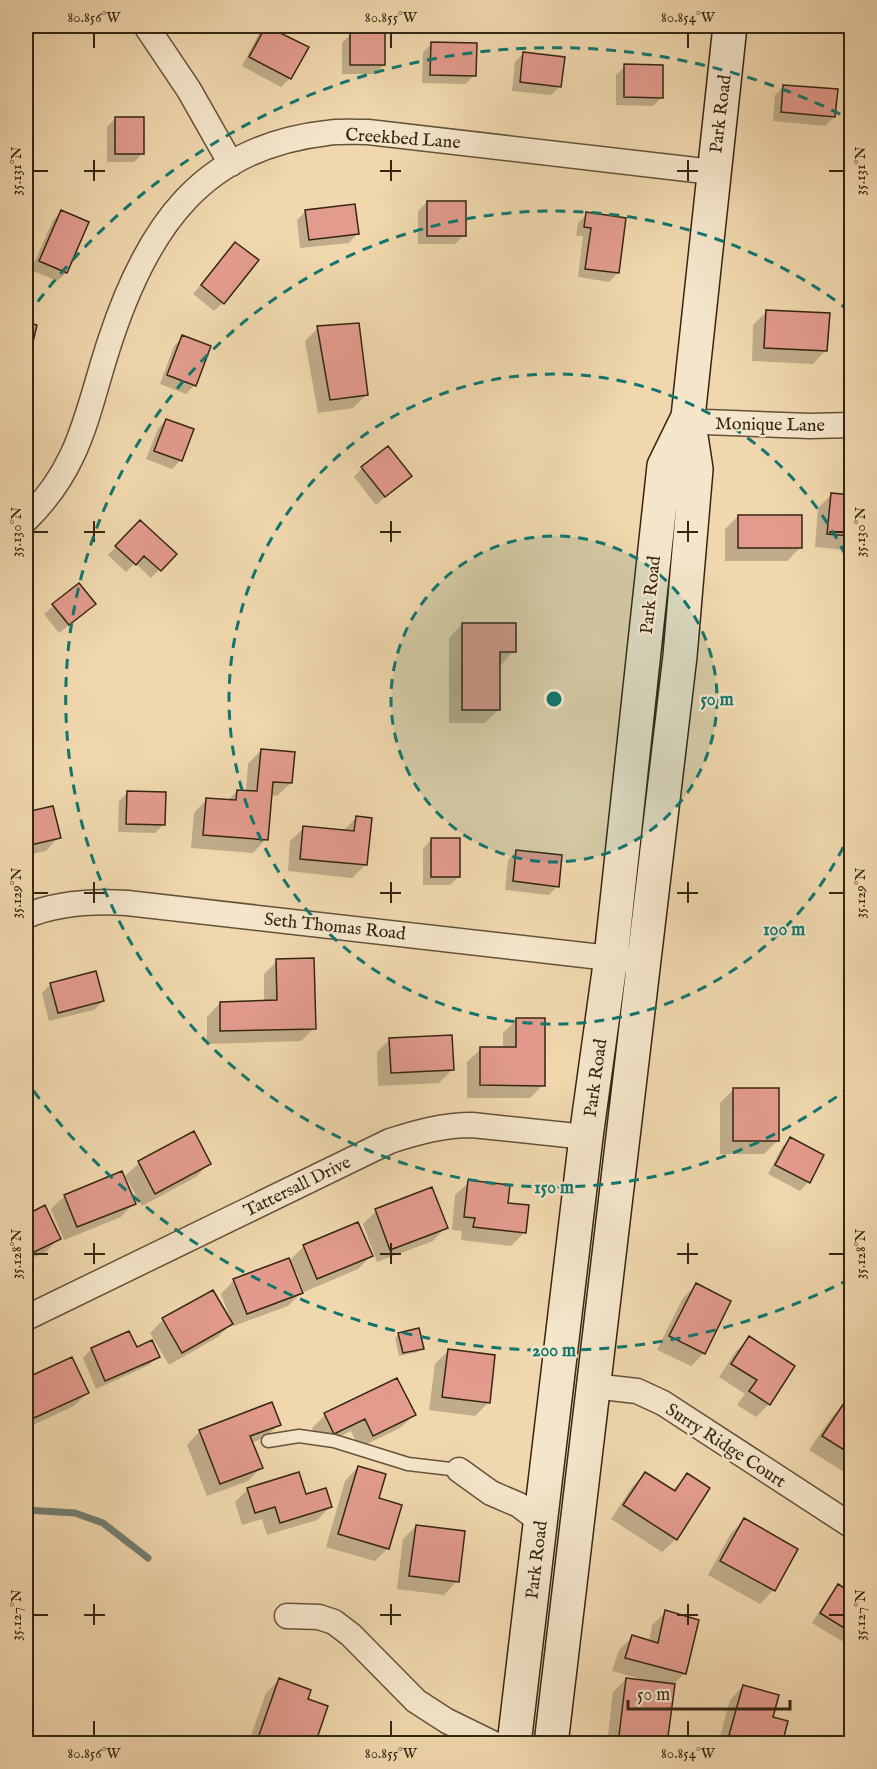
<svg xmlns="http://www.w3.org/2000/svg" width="877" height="1769" viewBox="0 0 877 1769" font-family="'IM FELL English',serif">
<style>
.shadow{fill:#0003}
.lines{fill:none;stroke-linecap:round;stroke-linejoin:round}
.stream{stroke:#727e70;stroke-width:7}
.building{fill:#e39b8d;stroke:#352613;stroke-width:1.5}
.service-casing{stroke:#64523a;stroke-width:15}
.minor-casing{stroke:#64523a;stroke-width:27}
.secondary-casing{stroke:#352613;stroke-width:36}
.service{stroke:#f5e5ca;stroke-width:12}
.minor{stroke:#f5e5ca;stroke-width:24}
.secondary{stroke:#f5e5ca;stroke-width:33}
.ticks{fill:none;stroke:#352613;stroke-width:2}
.ring{fill:none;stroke:#0f766e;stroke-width:3;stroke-dasharray:10 8}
.labels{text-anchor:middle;stroke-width:4.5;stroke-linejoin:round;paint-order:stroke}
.street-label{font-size:18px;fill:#352613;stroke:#f5e5ca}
.centre{fill:#0f766e;stroke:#f5e5ca;stroke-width:3}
.ring-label{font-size:18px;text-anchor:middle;font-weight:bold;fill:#0f766e;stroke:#f5e5ca;stroke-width:4.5;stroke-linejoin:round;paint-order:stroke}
.neatline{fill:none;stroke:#352613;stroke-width:2}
.ticks-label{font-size:15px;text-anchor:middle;fill:#352613}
</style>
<rect width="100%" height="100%" fill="#f0d7ad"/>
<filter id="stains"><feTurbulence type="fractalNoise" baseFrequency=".00333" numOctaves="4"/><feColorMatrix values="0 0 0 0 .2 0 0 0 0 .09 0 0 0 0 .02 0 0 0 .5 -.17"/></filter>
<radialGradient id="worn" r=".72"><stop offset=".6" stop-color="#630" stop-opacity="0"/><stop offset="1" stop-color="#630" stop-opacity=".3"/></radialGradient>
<path class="shadow" d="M267,27L290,78L281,87L242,66L258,35Z
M351,34L384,65L375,74H342V43Z
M432,44L474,75L466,84L422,83L423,52Z
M524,53L560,86L551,95L512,91L515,62Z
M625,66L662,97L653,106L616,105V75Z
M784,86L834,117L825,126L773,121L775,95Z
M115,119L143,153L134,162H107V127Z
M427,202L464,235L455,244H418V211Z
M306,211L357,234L349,243L300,248L297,220Z
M62,212L87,223L66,273L57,281L31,270L53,220Z
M587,214L618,273L609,282L578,277L583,236H576L578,223Z
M235,244L223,303L214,311L193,294Z
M852,300V339H845L846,305Z
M767,311L826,350L813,364L752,361L753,325Z
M26,324L35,326L26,360Z
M318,328L366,395L353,408L318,413L305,341Z
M183,337L195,385L186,394L160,384L174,346Z
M166,420L181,460L172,469L146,459L158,429Z
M362,468L410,476L376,505L354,477Z
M832,494L852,496V581L843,580L845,550L815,547L818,508Z
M738,516L800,548L787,561H725V529Z
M140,522L174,554L151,578L135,563L126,572L108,555Z
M78,585L85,613L59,633L44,614Z
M462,624L514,651L501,665H498V710L485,723H449V638Z
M261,750L291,783L277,796L270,795L266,839L253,853L191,848L194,813L207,799L227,801L237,791L246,792L248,764Z
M128,792L164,824L155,833L118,832L119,801Z
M52,808L59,837L46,851L26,855V814Z
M356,818L366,864L352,878L288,871L290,841L304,828L342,832Z
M431,840L459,876L450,885H423V849Z
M517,851L557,886L549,895L505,890L508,860Z
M277,961L314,1028L301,1041L207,1044V1017L220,1003L264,1002V974Z
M51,984L103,1001L94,1010L49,1021L42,993Z
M516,1020L543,1085L530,1098H467V1062L481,1049H503V1033Z
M390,1039L452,1070L439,1083L378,1086L377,1052Z
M734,1089L778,1140L764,1154H720V1103Z
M193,1133L209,1163L196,1177L142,1206L125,1176L139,1163Z
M790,1139L808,1182L800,1191L768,1174L782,1147Z
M469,1182L506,1204L524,1233L511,1246L461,1240L462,1231L452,1230L455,1195Z
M65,1196L134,1203L121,1217L64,1240L51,1209Z
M44,1207L59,1238L46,1252L26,1261V1216Z
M376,1211L446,1227L433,1241L377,1262L363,1224Z
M304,1246L371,1256L358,1269L304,1292L296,1272L293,1273L301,1293L288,1306L234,1326L232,1323L218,1337L169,1365L150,1333L163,1320H231L221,1294L234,1280L289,1261Z
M696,1285L704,1353L691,1366L657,1350L683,1298Z
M129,1333L136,1349L158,1357L149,1365L96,1389L83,1358L91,1349Z
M399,1334L422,1348L418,1352L399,1356L395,1338Z
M750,1338L769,1404L756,1417L737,1405L745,1394L719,1377L736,1351Z
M448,1351L488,1403L475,1416L429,1410L435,1364Z
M72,1359L88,1392L74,1406L26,1428V1380Z
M844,1404L852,1409V1477L809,1450L831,1418Z
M325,1415H414L400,1428L359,1448L351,1431L320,1446L312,1428Z
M279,1424L266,1437L251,1443L261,1468L248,1481L207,1496L187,1445L200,1431Z
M358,1467L377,1499L388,1548L375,1561L326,1547L345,1481Z
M645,1474L672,1491L687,1475L708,1488L676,1539L662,1552L611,1519L632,1487Z
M248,1489L305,1496L331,1506L317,1520L267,1535L262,1519L242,1525L235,1502Z
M744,1520L796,1549L773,1590L760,1604L708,1575L731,1533Z
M416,1526L457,1581L444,1595L397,1589L403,1539Z
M839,1586L852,1595V1647L812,1623L830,1595Z
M666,1612L685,1673L674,1684L666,1744H607L613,1692L626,1679L645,1682V1680L612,1671L619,1650L632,1637L649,1642L652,1625Z
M279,1680L306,1700L314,1744H248L266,1693Z
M743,1686L780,1744H718L730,1700Z"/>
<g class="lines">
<path class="stream" d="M26,1510L75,1513L103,1523L148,1558"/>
</g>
<path class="building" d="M266,26L309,47L291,79L249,57Z
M350,32H385V65H350Z
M431,42L477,43L476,76L430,75Z
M523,52L565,57L561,87L520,82Z
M624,64L663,65V98L624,97Z
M783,85L838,89L835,117L781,112Z
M115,117H144V154H115Z
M427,201H466V236H427Z
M355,204L359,234L309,240L305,210Z
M61,210L89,222L67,273L39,261Z
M586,212L626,218L619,273L585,269L591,228L584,227Z
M235,242L259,260L224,304L201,285Z
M766,310L830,313L827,351L764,348Z
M26,322L37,325L29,359L26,358Z
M359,323L368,395L330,400L317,326Z
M182,335L211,346L196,386L167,375Z
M166,419L194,429L182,461L154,451Z
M388,446L412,476L385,497L361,467Z
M831,493L852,495V536L827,534Z
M738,515H802V548H738Z
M140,520L177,554L161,571L144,556L136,565L115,546Z
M79,583L96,604L69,625L52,604Z
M462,623H516V652H500V710H462Z
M261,749L295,752L292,783L273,782L268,840L203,835L206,798L236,800L237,790L257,791Z
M127,791L166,792L165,825L126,824Z
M53,806L61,838L26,846V812Z
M356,816L372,818L367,865L300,859L303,826L354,831Z
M431,838H460V877H431Z
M516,850L562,855L559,887L513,881Z
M314,958L316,1029L220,1031V1002L277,1000L276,959Z
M96,971L104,1001L58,1013L50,983Z
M516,1018H545V1086L480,1085V1047H516Z
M452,1035L454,1070L391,1073L389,1038Z
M733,1088H779V1141H733Z
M194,1131L211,1164L155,1194L138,1161Z
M790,1137L824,1155L810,1183L775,1165Z
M122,1171L136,1204L77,1227L64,1195Z
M468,1180L510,1185L508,1203L529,1205L526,1233L473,1227L475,1218L464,1217Z
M432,1187L448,1228L390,1250L375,1209Z
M45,1205L61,1239L26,1256V1215Z
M358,1222L373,1256L317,1279L303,1245Z
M289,1258L303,1293L247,1314L233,1279Z
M696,1283L731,1301L705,1354L669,1336Z
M213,1290L233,1324L182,1353L162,1318Z
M419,1328L424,1349L403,1353L398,1333Z
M129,1331L137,1347L152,1340L160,1357L105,1381L91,1348Z
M749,1336L795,1366L770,1405L749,1391L757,1380L731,1364Z
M448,1349L495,1355L490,1403L442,1397Z
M72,1357L89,1393L34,1418L26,1399V1378Z
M397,1378L416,1415L373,1436L365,1419L334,1434L324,1413Z
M272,1402L281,1425L250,1436L263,1468L220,1484L199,1430Z
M844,1403L852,1408V1455L822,1436Z
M358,1466L386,1474L379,1498L402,1505L389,1549L338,1534Z
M299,1472L306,1494L326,1488L332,1507L280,1523L275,1507L255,1513L247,1488Z
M645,1472L675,1491L687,1473L710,1488L677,1540L623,1505Z
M744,1518L798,1549L775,1591L720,1561Z
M416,1525L465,1531L459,1582L409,1576Z
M838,1584L852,1593V1633L820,1613Z
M665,1610L699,1620L686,1674L625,1658L632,1635L658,1643Z
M279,1678L311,1690L308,1699L328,1706L315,1744H273L258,1738Z
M626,1678L675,1684L667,1744H618Z
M743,1685L779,1695L773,1717L788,1721L782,1744H759L729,1735Z"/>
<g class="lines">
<g class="service-casing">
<path id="service" d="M268,1441L299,1436L334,1441L408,1464L459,1470"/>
</g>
<g class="minor-casing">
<path id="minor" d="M146,26L189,90L231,164
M688,417L705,422L810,426L852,425
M26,520C83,464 87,409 111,338C148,227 202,147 327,133C340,131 354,132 368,132L713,172
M26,916C57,903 94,901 127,903L627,960
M26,1318L390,1141C418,1132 443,1125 472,1125L586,1137
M593,1386L637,1391L663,1403L852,1526
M459,1470L491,1493L519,1505L541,1522
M287,1616L319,1617L334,1622L351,1635L416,1701L447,1721L494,1744"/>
</g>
<g class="secondary-casing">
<path id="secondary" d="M514,1744L586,1137L611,957L664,466L688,417
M551,1744L680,656L696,469L688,417L730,26"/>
</g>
<use href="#service" class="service"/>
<use href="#minor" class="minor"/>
<use href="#secondary" class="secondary"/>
</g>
<path class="ticks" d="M94,33V48M391,33V48M688,33V48M94,160V181M391,160V181M688,160V181M33,171H48M84,171H105M380,171H401M677,171H698M829,171H844M94,521V542M391,521V542M688,521V542M33,532H48M84,532H105M380,532H401M677,532H698M829,532H844M94,882V903M391,882V903M688,882V903M33,893H48M84,893H105M380,893H401M677,893H698M829,893H844M94,1243V1264M391,1243V1264M688,1243V1264M33,1254H48M84,1254H105M380,1254H401M677,1254H698M829,1254H844M94,1604V1625M391,1604V1625M688,1604V1625M33,1615H48M84,1615H105M380,1615H401M677,1615H698M829,1615H844M94,1721V1736M391,1721V1736M688,1721V1736"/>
<circle cx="554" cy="699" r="163" fill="#0f766e" fill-opacity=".12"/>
<g class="ring">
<circle cx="554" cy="699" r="163"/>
<path d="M851 831A325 325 0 1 1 851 567"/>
<path d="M851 1086A488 488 0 1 1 851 312"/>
<path d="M850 1279A651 651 0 0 1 27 1082M27 316A651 651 0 0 1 850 119"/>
</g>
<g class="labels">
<g class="street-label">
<text transform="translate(720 114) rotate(-83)" y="6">Park Road</text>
<text transform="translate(403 138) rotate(4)" y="6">Creekbed Lane</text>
<text transform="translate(770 424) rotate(1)" y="6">Monique Lane</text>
<text transform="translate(650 595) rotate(-84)" y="6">Park Road</text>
<text transform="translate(335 926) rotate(6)" y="6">Seth Thomas Road</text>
<text transform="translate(595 1078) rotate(-82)" y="6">Park Road</text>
<text transform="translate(297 1186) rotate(-26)" y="6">Tattersall Drive</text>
<text transform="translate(726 1445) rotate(33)" y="6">Surry Ridge Court</text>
<text transform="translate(536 1560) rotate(-83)" y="6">Park Road</text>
</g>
</g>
<circle cx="554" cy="699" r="9" class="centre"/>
<g class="ring-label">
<text x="717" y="705">50 m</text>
<text x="784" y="935">100 m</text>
<text x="554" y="1193">150 m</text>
<text x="554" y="1356">200 m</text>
</g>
<rect width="877" height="1769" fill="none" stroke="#f0d7ad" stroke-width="66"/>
<path d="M628 1700v9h162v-9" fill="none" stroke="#352613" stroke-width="3"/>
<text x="637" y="1700" font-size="18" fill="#352613" stroke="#f5e5ca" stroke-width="4.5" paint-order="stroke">50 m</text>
<rect x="33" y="33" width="811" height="1703" class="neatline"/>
<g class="ticks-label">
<text x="94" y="22">80.856°W</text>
<text x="391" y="22">80.855°W</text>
<text x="688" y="22">80.854°W</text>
<text transform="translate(16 171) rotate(-90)" y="5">35.131°N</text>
<text transform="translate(860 171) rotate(-90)" y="5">35.131°N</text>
<text transform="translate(16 532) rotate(-90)" y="5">35.130°N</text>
<text transform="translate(860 532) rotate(-90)" y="5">35.130°N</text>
<text transform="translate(16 893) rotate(-90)" y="5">35.129°N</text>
<text transform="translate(860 893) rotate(-90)" y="5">35.129°N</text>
<text transform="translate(16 1254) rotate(-90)" y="5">35.128°N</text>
<text transform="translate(860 1254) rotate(-90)" y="5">35.128°N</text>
<text transform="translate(16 1615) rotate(-90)" y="5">35.127°N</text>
<text transform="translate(860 1615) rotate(-90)" y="5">35.127°N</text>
<text x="94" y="1758">80.856°W</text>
<text x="391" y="1758">80.855°W</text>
<text x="688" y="1758">80.854°W</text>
</g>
<rect width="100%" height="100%" filter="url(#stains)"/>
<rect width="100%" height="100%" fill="url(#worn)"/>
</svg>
